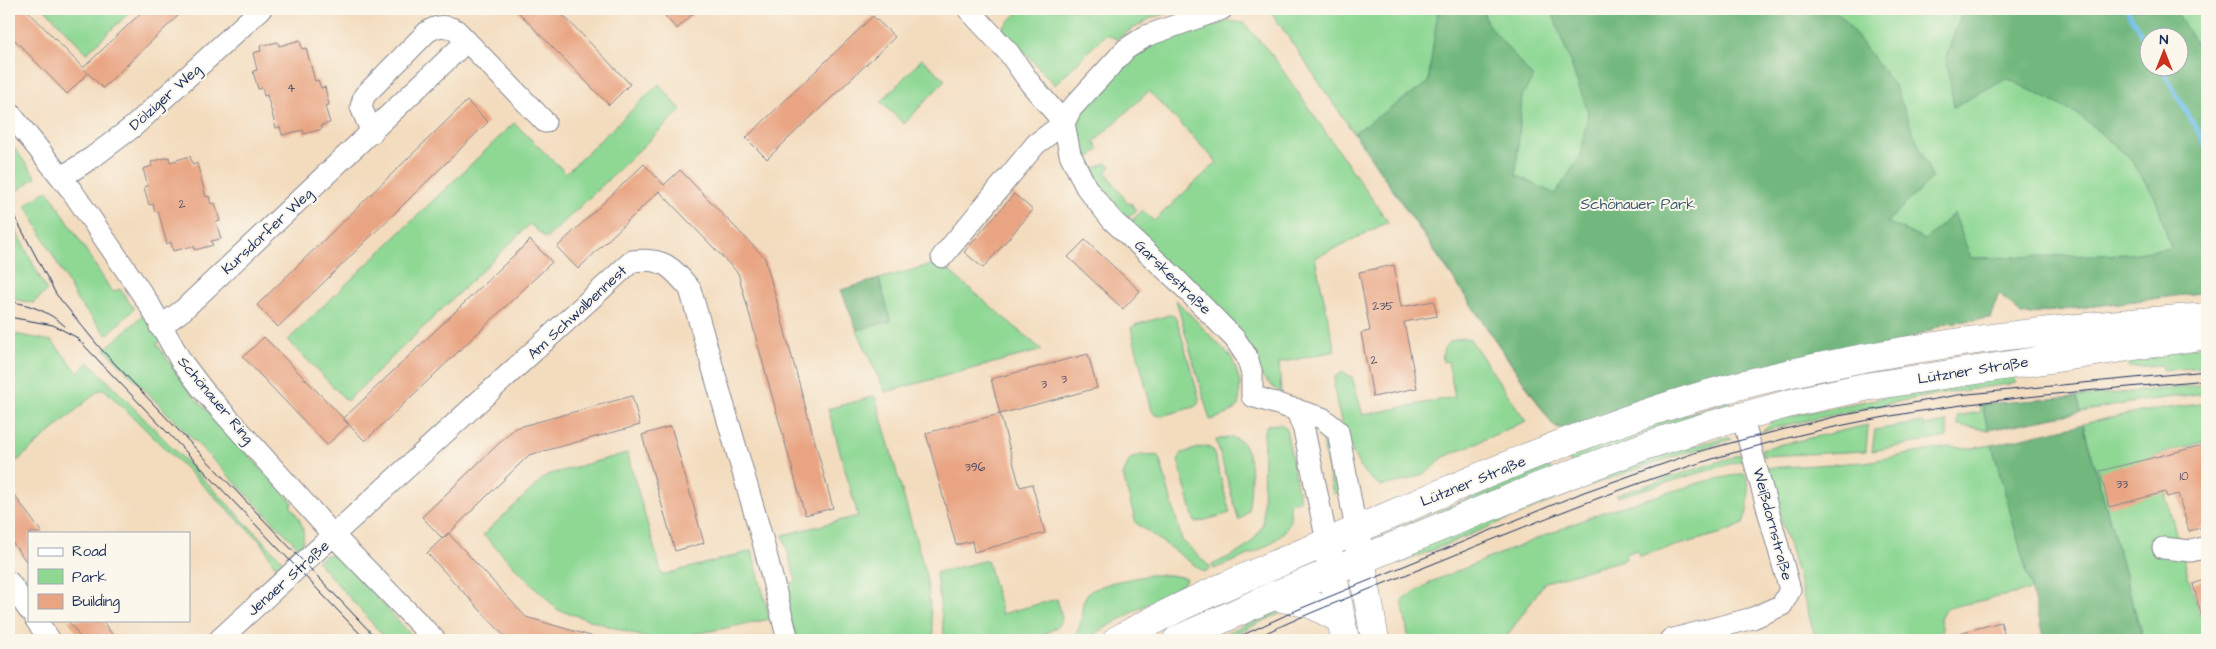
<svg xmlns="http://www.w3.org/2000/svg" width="2216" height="649" viewBox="0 0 2216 649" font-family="'Architects Daughter',sans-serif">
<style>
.green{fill:#8ed894;stroke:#548479;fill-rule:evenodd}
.forest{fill:#72b87e;stroke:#46746e;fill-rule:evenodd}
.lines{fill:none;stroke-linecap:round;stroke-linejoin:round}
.stream{stroke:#6fbfea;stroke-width:5}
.building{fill:#e9a583}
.minor-casing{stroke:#87868e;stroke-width:23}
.major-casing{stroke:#87868e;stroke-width:29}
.minor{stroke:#fff;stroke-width:21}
.major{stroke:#fff;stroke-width:28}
.tram{stroke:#1b2f5e;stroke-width:1}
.labels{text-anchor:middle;stroke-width:4;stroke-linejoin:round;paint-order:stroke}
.number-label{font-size:12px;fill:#4e4c67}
.street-label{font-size:15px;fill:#1b2f5e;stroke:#fbf7ec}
.park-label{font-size:15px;fill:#38596c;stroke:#fbf7ec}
</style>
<rect width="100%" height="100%" fill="#fbf7ec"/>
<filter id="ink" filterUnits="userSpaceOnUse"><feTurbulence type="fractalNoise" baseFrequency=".02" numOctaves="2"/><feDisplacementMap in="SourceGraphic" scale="10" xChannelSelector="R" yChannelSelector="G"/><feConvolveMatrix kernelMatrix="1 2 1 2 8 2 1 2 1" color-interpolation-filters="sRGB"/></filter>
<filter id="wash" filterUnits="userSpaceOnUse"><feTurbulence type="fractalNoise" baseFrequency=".0096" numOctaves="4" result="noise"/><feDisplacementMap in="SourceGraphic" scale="20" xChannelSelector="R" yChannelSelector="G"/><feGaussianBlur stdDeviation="1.12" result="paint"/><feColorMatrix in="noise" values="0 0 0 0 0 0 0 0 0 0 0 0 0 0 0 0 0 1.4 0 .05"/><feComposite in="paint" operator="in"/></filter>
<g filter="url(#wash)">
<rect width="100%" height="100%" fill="#f3dcbe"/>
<path class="green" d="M45,9H133L87,53Z
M1021,9H1183L1151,18L1116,39L1106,34L1055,85L1002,28Z
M1269,9H2207V292L2021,315L1999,293L1990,318L1946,323L1904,341L1559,428L1553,425ZM2148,38H2178V68H2148Z
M1230,21L1244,23L1272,55L1388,222L1315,258L1335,351L1279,363L1281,394L1261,376L1128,224L1143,210L1154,221L1217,162L1149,91L1094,142L1099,149L1091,157L1079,159C1065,116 1084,101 1113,75C1122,67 1130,58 1139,52C1165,35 1201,29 1230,21Z
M922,59L945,80L904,124L881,102Z
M659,84L681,110L546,239L530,224L347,401L288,340L514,123L566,173Z
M9,141L36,177L15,193L9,182Z
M1106,163L1111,166L1106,172L1128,204L1131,203L1136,211L1124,219L1093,179L1092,173L1097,167Z
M48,190L112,292L120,289L134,309L107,335L78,302L26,205Z
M9,217L47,291L33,303L9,298Z
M934,264L942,265L1042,350L885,392L857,330L891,321L879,279Z
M1176,300L1232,358L1240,382L1239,406L1226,415L1210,420Z
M145,314L162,340L157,344L189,391L293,503L290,505C301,521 308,531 300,549L105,349Z
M1169,315L1174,316L1177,320L1199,398L1198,404L1194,407L1161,416L1155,415L1152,411L1131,328L1135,325Z
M9,333L52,341L78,372L89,362L286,564L274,565L263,544L104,389L98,391L17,461L9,451Z
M1462,338L1470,339L1526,421L1442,458C1429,477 1403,482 1381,486C1374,481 1366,476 1361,468C1349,449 1331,398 1335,377L1342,372L1352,377L1363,415L1455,397L1448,361L1443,362C1441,347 1447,341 1462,338Z
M2207,344V367L2162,370V365L2128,367L2127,361L2147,360V358Z
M2014,372L2016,383C1930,394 1846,411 1762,431L1774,419Z
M2207,385V393L2141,401L2081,412L2077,397Z
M875,396L926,575L934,640H796L782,587L796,581L783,535L858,516L828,409Z
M1729,401L1730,408L1572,464L1567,458L1585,446Z
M2207,403V441L2154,456L2200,617L2207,615V640H2143L2083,424L2132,413Z
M1982,404L1988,430L1958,425L1957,416L1980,412L1979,405Z
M1923,422L1924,426L1947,422V437L1872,451L1875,430Z
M1280,424L1286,428L1300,501L1289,503C1290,508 1291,514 1290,519C1285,546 1236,559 1214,569L1212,565C1237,552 1251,551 1263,523L1264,430L1267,425Z
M1868,425L1866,451L1763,456L1761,449Z
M1320,428L1327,430L1340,492L1333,494Z
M1228,437C1232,438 1237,439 1240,441C1255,452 1251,494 1248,511L1239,521L1216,440Z
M1725,437L1732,439L1657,462L1586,487L1401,563L1399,554L1620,468Z
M1992,445L2032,590L1946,608L1940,619L1945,640H1816L1766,468L1866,462L1948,447L1974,448Z
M1206,446L1213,450L1230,513L1195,523L1178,460L1182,453Z
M627,453L662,575L752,551L770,619L666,640H653L558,610L483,535L547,475Z
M1745,453L1747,459L1618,497L1616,495Z
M1142,455L1159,456L1182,540L1211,568L1204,572L1136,523L1123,475L1130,459Z
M1549,466L1552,472L1394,537L1392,530Z
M1745,473C1750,492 1750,505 1743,524L1729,531L1639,556L1637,550L1625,554L1626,559L1545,582L1504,640H1409L1402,600L1433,581L1603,512L1703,482Z
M334,554L341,556L364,575L360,579L416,640H387L317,561L326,555Z
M987,560L1002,614L1057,599L1062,618L1057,627L1035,640H945L936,573Z
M1150,575H1170L1186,578L1184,583L1084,640H1070C1090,625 1074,599 1093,590C1109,581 1132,579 1150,575Z
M1294,607L1221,640H1210L1281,609Z"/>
<path class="forest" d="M1438,9H1483L1487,23L1533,78L1522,96L1516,175L1555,194L1581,156L1588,112L1551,9H1834L1844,19L1895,87L1932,178L1887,222L1925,240L1954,213L1971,258L2130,254L2171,248L2156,199L2130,158L2079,115L2006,78L1954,107L1946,57L1963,9H2174L2207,61V292L2021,315L1999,293L1990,318L1946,323L1904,341L1567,430L1553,425L1355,132L1428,83ZM2148,38H2178V68H2148Z
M879,279L891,321L857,330L841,290Z
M2077,397L2081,412L1988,430L1982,404Z
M2083,424L2143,640H2045L1992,445Z"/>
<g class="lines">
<path class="stream" d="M2127,9L2148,46
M2161,68L2207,147"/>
</g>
<g id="blocks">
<path class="building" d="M9,9H26L87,72L83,68L145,9H185L103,88L88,73L67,94L9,34Z
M515,9H557L630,84L609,105Z
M673,9H698L677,29L665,16Z
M873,16L895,37L767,159L746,138Z
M300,40L302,49L306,48L315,81L318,80L321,88L325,87L329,105L325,106L330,123L321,125L322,129L304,134L303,130L282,135L280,127L276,128L267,95L264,96L262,88L258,89L253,71L257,70L253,53L261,51L260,46L278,42L279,46Z
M467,101L488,122L278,327L257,305Z
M190,156L193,165L197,163L206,197L209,196L211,204L215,203L220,221L216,222L221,239L211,241L213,245L195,250L194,246L173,251L171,242L167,244L158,211L155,212L153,204L149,205L144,187L148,186L143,169L152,166L151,162L169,157L170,162Z
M644,164L664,185L680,170L765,258L833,508L805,515L738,273L659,191L578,269L557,247Z
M1014,194L1033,210L983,268L964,252Z
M530,240L552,262L365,441L343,419Z
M1085,240L1140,291L1123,309L1068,257Z
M1394,265L1401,307L1434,301L1437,316L1404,322L1417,388L1373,397L1361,333L1370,331L1359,272Z
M264,337L349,424L327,445L243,357Z
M1088,354L1097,388L1000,414L991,379Z
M632,396L640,425L529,455L443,539L422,517L515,428Z
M1000,414L1020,487L1032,484L1045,533L974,552L972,541L956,545L926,433Z
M671,426L704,543L675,551L642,435Z
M2207,444V526L2189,531L2178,494L2167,497L2165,492L2109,507L2100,471Z
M9,488L42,533H29V565L9,538Z
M448,533L526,617L594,637L593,640H508L427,553Z
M2207,579V620L2203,621L2193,584Z
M68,620H102L116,640H82Z
M2001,622L2006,640H1948V636Z"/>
</g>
</g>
<g filter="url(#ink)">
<use href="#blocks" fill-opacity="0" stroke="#87868e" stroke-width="1"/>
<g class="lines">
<g class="minor-casing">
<path id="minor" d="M968,9L1009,53L1030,83L1064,123L1070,154L1086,187L1112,220L1176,279L1235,339L1247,357L1252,374V396L1322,418L1338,431L1356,530
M9,112L72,191L149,304L181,361L203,390L334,536L435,640
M372,133L361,107L364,96L427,32C438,25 445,25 456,30L545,122
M62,177L93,157L134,126L261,9
M942,257L1036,144L1064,123L1071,109L1126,49L1146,36L1222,9
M160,327L183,310L467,41
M1296,409L1304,430L1327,542
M2163,548L2191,551L2207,547
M9,582L29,610
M36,620L50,640
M219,640L632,261C663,257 671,266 690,289L762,538L788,640
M1670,640L1753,618L1782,605L1790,590L1742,416"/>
</g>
<g class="major-casing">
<path id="major" d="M1358,541L1375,640
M1329,554L1345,640
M1273,596L1311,604L1342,620
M1117,640C1194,596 1276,565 1358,529C1469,481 1584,430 1701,396C1866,349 2037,329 2207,317
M1177,640L1273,596L1540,486L1645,446L1711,425L1795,402L1865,387L2207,335"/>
</g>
<use href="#minor" class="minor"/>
<use href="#major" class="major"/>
<path class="tram" d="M9,206L56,294L100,348L378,640
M9,301C31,305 48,311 65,326
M9,317L53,325L76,337L366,640
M1232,640L1297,610L1584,492L1694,453L1749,438L1838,416L1958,395L2207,371
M1251,640C1315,609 1384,584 1450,557C1582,503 1704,454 1844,425C1964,400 2086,391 2207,380"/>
</g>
</g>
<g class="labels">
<g class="number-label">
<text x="291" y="92">4</text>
<text x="182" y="208">2</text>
<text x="1383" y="310">235</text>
<text x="1374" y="364">2</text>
<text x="1064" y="383">3</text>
<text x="1044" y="388">3</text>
<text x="975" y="471">396</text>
<text x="2184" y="480">10</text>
<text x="2122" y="488">33</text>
</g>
<g class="street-label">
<text transform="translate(165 97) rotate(-42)" y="5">Dölziger Weg</text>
<text transform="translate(267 231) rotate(-43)" y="5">Kursdorfer Weg</text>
<text transform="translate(1173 277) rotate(44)" y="5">Garskestraße</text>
<text transform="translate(577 312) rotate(-43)" y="5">Am Schwalbennest</text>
<text transform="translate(1973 370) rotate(-9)" y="5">Lützner Straße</text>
<text transform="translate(216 400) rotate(50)" y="5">Schönauer Ring</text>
<text transform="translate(1473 481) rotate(-22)" y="5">Lützner Straße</text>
<text transform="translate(1773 524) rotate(75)" y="5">Weißdornstraße</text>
<text transform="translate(288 578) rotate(-42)" y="5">Jenaer Straße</text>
</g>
<g class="park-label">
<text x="1638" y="209">Schönauer Park</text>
</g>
</g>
<rect width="2216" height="649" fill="none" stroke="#fbf7ec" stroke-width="30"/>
<rect x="28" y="532" width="162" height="90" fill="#fbf7ec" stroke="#a1a7b3"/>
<rect x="38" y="548" width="25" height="8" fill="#ffffff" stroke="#a1a7b3"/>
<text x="72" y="556" font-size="15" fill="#1b2f5e">Road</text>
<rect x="38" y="569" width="25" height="15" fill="#8ed894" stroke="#a1a7b3"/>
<text x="72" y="582" font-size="15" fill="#1b2f5e">Park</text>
<rect x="38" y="594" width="25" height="15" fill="#e9a583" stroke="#a1a7b3"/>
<text x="72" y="606" font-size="15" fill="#1b2f5e">Building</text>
<g transform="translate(2164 52)"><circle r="24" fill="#fbf7ec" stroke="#a1a7b3"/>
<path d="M0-4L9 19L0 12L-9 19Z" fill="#c8321e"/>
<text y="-8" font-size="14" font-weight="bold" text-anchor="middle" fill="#1b2f5e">N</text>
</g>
</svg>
